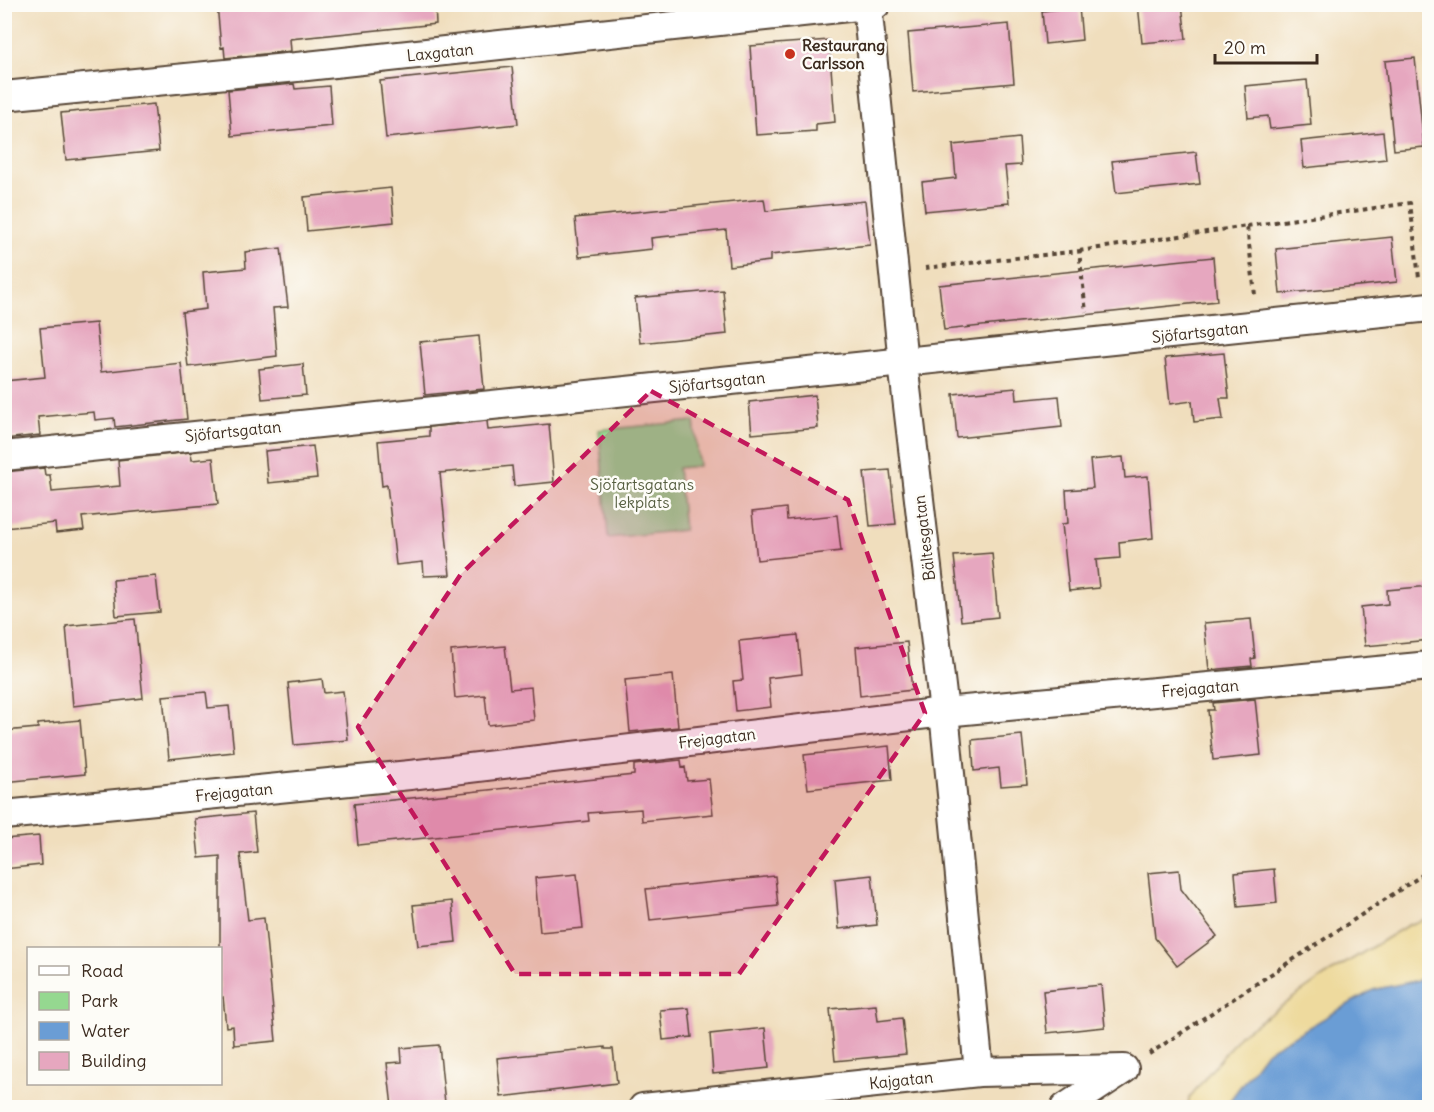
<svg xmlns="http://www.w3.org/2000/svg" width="1434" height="1112" viewBox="0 0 1434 1112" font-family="Delius,sans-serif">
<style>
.green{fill:#95d890;stroke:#688157;stroke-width:1.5}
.sand{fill:#eeda9e;stroke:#94825e;stroke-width:1.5}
.water{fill:#6a9dd5;stroke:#52647a;stroke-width:1.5}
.building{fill:#e6a7bf}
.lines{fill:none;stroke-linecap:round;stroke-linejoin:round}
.minor-casing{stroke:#564536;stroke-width:32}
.path{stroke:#564536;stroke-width:4;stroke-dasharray:4.5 4.5;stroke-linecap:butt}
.minor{stroke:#fff;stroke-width:28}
.marked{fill:#c2185b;fill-opacity:0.2;stroke:#c2185b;stroke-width:4.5;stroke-dasharray:12 8;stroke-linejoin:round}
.poi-dot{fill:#c8321e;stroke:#fdfcf7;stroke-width:2}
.labels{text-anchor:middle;stroke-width:5;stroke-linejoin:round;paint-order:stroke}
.poi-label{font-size:16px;font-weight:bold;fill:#3b2a1e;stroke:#fdfcf7;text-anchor:start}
.street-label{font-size:16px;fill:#3b2a1e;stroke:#fdfcf7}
.park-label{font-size:16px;fill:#565e40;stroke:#fdfcf7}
</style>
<rect width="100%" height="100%" fill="#fdfcf7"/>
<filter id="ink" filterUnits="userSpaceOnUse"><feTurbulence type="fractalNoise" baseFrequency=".0167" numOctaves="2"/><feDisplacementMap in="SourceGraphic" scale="12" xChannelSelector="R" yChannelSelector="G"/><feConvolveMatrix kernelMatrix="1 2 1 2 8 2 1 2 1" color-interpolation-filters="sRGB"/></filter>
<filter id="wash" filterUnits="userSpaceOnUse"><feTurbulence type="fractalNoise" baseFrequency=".008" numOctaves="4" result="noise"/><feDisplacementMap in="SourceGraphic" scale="24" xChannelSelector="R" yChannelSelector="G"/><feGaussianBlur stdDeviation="1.35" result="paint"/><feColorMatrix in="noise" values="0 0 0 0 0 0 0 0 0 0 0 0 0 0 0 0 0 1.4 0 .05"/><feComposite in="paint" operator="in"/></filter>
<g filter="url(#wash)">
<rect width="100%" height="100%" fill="#f0debd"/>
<path class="green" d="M694,421L699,466L678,468L684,530L608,538L599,430Z"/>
<path class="sand" d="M1429,918V978L1373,990L1266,1052L1225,1107L1188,1108L1189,1098L1240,1035L1323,977L1408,925Z"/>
<path class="water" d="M1429,978V1107H1225L1266,1052L1373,990Z"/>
<g id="blocks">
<path class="building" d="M217,4H435L436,24L290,39L291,51L225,58L224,47L221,48Z
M1138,4H1182L1186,39L1142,43Z
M1079,7L1082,40L1045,44L1042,11Z
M1009,24L1014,83L913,92L908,33Z
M829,40L835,122L816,124V131L756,135L750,46Z
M1415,58L1424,147L1394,150L1385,61Z
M512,67L518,124L386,138L380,81Z
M1307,80L1311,125L1270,129L1268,116L1248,118L1245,86Z
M294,84L295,89L329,86L332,126L232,136L228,90Z
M154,104L159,151L66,160L61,113Z
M1383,132L1386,159L1304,168L1301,141Z
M1019,138L1021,165L1005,166L1009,203L925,211L922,182L956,178L953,145Z
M1196,152L1200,184L1116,193L1112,161Z
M391,188L394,222L307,231L304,197Z
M764,199L766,211L865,201L870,245L770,255V261L729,266L726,230L651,238L652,249L579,257L575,218Z
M1392,237L1397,282L1280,294L1276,249Z
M281,248L288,307L273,308L277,356L188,367L182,312L206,309L203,272L246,268L245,252Z
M1213,257L1217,301L944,330L939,285Z
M723,290L727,334L640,343L635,298Z
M96,323L101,372L181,363L187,419L115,427L114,418L95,420L94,412L38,417L40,435L4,439V381L45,377L40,328Z
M479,336L484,389L425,395L420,342Z
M1224,353L1229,398H1220L1223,419L1194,422L1192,401L1170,404L1165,358Z
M303,364L306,395L262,399L259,369Z
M1016,388L1017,400L1059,396L1062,427L957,438L953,394Z
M815,395L818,428L752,434L749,402Z
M487,421L488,430L549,424L554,482L514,486L512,466L440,473L450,575L424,576L423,562L396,565L387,485L382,486L378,441L429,436V427Z
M313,446L317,478L268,483L265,451Z
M191,452L192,460L213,458L218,504L82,517L84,530L56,533L55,523L4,528V472L44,468L45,475H50L52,492L120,486L118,460Z
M1123,457L1125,478L1148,476L1153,538L1119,542L1120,558L1096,560L1099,588L1069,591L1062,524L1068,523L1066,490L1093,488L1090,460Z
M890,470L896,524L870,526L864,472Z
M786,508L787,520L837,515L841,551L757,560L752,512Z
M992,553L998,617L961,621L954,556Z
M156,576L160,612L116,616L113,580Z
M1430,586V640L1365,646L1361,607L1388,604L1387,590Z
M135,619L143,698L73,706L66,626Z
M1251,619L1255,658L1251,659L1252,666L1209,670L1204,623Z
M798,635L802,674L768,678L771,707L736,711L733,681L743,680L739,641Z
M907,642L912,690L860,696L856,647Z
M505,646L510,689L531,687L534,720L488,725L485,695L455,698L451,651Z
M673,675L678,727L630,732L625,680Z
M322,679L324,693L343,691L348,740L294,745L288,683Z
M206,692L208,708L229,706L234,752L169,759L163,696Z
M1255,699L1261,755L1213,760L1208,710H1214L1213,703Z
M80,720L85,774L4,782V731L38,728V724Z
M1022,735L1027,784L1001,786L999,768L974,771L972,740Z
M889,746L892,780L808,789L804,755Z
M681,760L682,768L685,767L687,781L709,779L713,814L642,821L641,809L588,813L589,821L358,845L354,804L634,775V765Z
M253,813L257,852L240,854L248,920L264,918L276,1041L234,1045L233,1026L226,1027L223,997L220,998V856L199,858L195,819Z
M39,836L41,865L4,869V839Z
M1274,869L1277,903L1238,907L1235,873Z
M1179,870L1181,889L1217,936L1177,966L1155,938L1148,873Z
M577,874L583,928L540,932L535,878Z
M872,875L877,925L839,929L835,879Z
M775,876L778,906L650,920L646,889Z
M452,901L456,942L418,946L413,905Z
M1101,985L1105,1027L1047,1033L1043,991Z
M876,1005L878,1021L902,1018L906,1054L835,1061L830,1009Z
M689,1008L692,1037L663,1040L660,1010Z
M765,1028L769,1068L713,1074L710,1034Z
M439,1045L445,1103L392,1107L387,1063L402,1062L401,1048Z
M605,1047V1049H613L617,1083L501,1097L497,1058Z"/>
</g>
</g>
<g filter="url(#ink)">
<use href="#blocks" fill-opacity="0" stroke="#564536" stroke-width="1.5"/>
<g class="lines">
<g class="minor-casing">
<path id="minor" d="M867,4L903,363L944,712L979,1072
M4,96L307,66L876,4
M4,456C479,403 955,360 1430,307
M4,815L410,775L944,712L1430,666
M643,1108L979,1072L1124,1069
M1065,1108L1124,1069"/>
</g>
<path class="path" d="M1247,226L1410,203L1419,278
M1079,251L1247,226L1255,295
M925,268L1079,251L1086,312
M1149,1054L1430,870"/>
<use href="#minor" class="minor"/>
</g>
</g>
<path class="marked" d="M651,391L848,500L925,713L739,974H515L358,727L461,574Z"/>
<circle class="poi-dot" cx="790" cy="54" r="6"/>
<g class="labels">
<g class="poi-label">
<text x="802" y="51">Restaurang<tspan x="802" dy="18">Carlsson</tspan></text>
</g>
<g class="street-label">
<text transform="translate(440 52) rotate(-6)" y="6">Laxgatan</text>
<text transform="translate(1200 332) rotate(-6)" y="6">Sjöfartsgatan</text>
<text transform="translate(717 382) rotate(-6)" y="6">Sjöfartsgatan</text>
<text transform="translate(233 431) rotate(-6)" y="6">Sjöfartsgatan</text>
<text transform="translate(924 538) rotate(-97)" y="6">Bältesgatan</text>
<text transform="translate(1200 688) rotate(-5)" y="6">Frejagatan</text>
<text transform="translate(717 738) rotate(-7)" y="6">Frejagatan</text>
<text transform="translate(234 792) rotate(-6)" y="6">Frejagatan</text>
<text transform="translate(901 1080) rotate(-6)" y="6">Kajgatan</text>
</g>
<g class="park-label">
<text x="642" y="490">Sjöfartsgatans<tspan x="642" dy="18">lekplats</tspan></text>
</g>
</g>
<rect width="1434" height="1112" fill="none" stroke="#fdfcf7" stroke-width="24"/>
<rect x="27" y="947" width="195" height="138" fill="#fdfcf7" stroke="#afa8a0" stroke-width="1.5"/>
<rect x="39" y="966" width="30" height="9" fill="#ffffff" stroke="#afa8a0" stroke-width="1.5"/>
<text x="81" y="977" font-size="18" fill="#3b2a1e">Road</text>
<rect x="39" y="992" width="30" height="18" fill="#95d890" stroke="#afa8a0" stroke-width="1.5"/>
<text x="81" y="1007" font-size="18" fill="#3b2a1e">Park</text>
<rect x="39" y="1022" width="30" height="18" fill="#6a9dd5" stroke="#afa8a0" stroke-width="1.5"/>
<text x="81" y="1037" font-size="18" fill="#3b2a1e">Water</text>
<rect x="39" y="1052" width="30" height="18" fill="#e6a7bf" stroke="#afa8a0" stroke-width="1.5"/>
<text x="81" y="1067" font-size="18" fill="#3b2a1e">Building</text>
<path d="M1215 54v9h102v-9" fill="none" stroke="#3b2a1e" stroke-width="3"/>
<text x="1224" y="54" font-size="18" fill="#3b2a1e" stroke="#fdfcf7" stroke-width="4.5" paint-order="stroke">20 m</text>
</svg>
